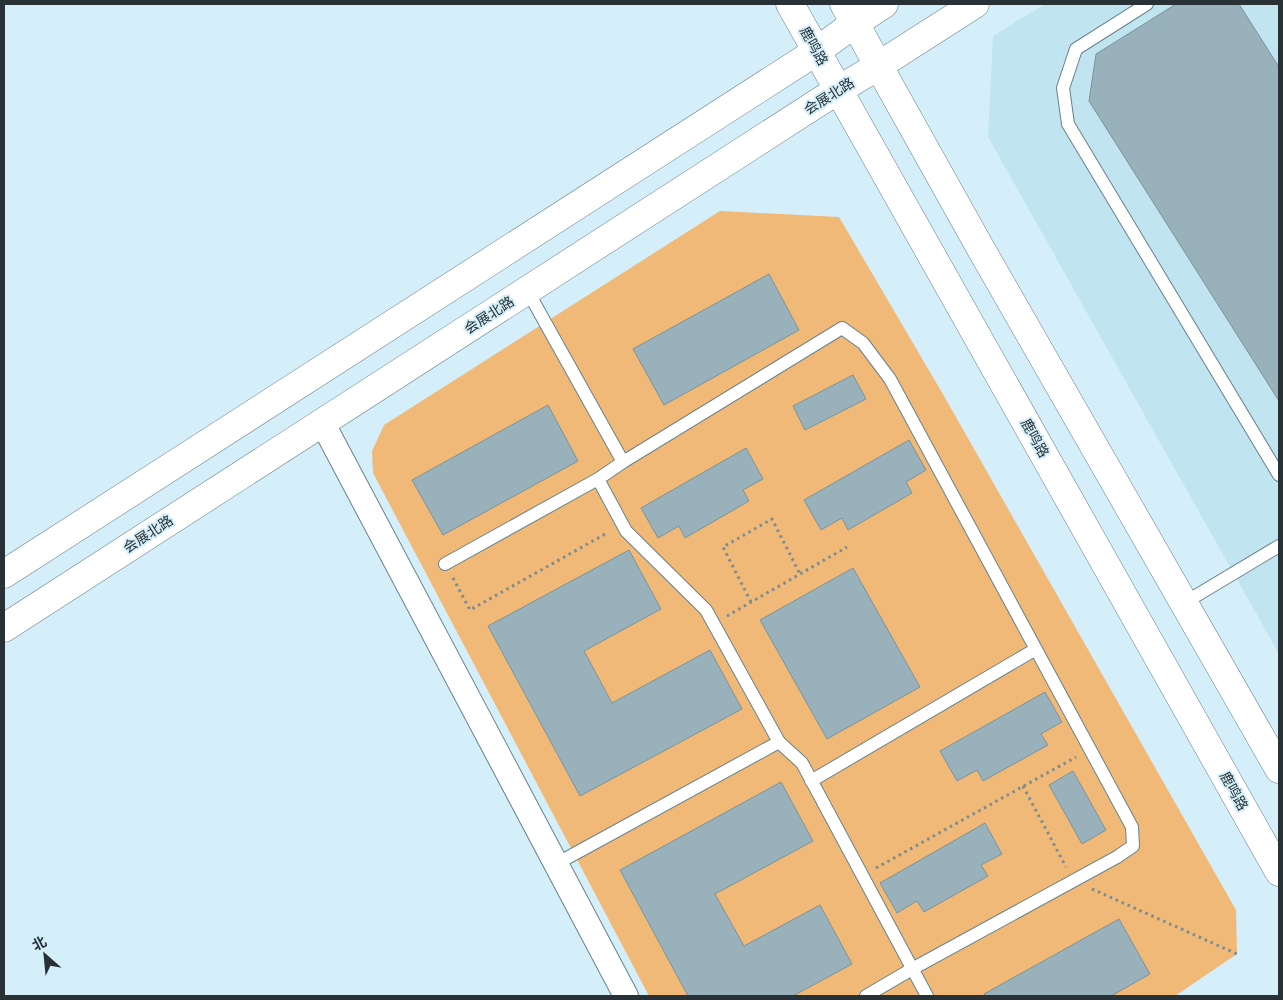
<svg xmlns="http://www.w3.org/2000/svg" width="1283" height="1000" viewBox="0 0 1283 1000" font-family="Karla,'Noto Sans SC',sans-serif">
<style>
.built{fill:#c1e4f1}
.green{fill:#f0b977}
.building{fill:#98b1bb;stroke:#7a939c}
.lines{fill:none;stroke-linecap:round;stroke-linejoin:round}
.lane-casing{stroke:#69828a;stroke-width:14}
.street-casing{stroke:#69828a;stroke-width:26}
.secondary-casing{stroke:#69828a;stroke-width:29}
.path{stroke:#7a8c93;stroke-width:3;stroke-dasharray:2.5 4;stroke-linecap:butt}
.lane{stroke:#fff;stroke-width:12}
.street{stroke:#fff;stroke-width:24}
.secondary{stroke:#fff;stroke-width:28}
.labels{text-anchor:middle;stroke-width:4;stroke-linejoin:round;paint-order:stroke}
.street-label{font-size:14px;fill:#283236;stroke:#d4eff9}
</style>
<rect width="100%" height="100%" fill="#d4eff9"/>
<path class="built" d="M1045,4H1279V654L988,137L993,36Z"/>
<path class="green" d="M720,211L839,217L944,396L1236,910L1237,954L1175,996H649L373,473L372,451L384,425Z"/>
<path class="building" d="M1176,4H1239L1279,67V401L1089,101L1096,54Z
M769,274L799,330L664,405L633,349Z
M853,375L866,399L805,430L793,406Z
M548,405L578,461L443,535L412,480Z
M909,440L926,470L906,482L912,493L848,530L842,518L821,530L804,500Z
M746,448L763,479L743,490L749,501L685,538L679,526L658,538L641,508Z
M629,550L661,609L584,651L612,703L710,650L742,709L580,796L488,626Z
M853,568L920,687L827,739L760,620Z
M1045,692L1062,722L1041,734L1048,745L983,781L977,770L957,781L940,751Z
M1073,771L1106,830L1082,844L1049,785Z
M781,782L813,841L715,894L744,946L820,905L852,964L793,996H688L620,870Z
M985,823L1002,854L981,865L988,876L924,912L917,901L897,913L880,883Z
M1119,919L1150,974L1111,996H985L984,994Z"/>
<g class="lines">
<g class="lane-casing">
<path id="lane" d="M1147,4L1076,49L1063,88L1068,124L1279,475
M527,290L623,462L598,479L626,531L706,610L779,742L802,763L927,996
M623,462L842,328L863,343L890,379L1132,827L1133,846L1117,857L912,969L866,996
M445,564L598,479
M1184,603L1279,546
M811,781L1036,649
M556,864L779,742"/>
</g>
<g class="street-casing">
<path id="street" d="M322,422L626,996"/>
</g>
<g class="secondary-casing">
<path id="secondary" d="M790,4L1279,872
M844,4L981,249L1279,769
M4,574L817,51L855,23L884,4
M4,628L819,102L878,66L975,4"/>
</g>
<path class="path" d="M453,578L470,610L607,533
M751,602L723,547L772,519L800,574
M727,616L847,547
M1023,786L1066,867
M876,868L1076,757
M1092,889L1237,954"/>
<use href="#lane" class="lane"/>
<use href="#street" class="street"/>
<use href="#secondary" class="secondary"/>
</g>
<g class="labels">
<g class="street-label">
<text transform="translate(814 46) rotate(61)" y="5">鹿鸣路</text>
<text transform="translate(829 96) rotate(-32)" y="5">会展北路</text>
<text transform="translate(489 315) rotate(-33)" y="5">会展北路</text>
<text transform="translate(1035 438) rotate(61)" y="5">鹿鸣路</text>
<text transform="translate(148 534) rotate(-33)" y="5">会展北路</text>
<text transform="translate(1234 791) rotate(61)" y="5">鹿鸣路</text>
</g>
</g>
<rect width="1283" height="1000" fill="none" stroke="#283236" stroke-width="10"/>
<g transform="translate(45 955) rotate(333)" stroke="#d4eff9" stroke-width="4" paint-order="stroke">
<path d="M0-4L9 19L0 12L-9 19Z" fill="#283236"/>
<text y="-8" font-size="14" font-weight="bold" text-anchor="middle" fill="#283236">北</text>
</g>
</svg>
